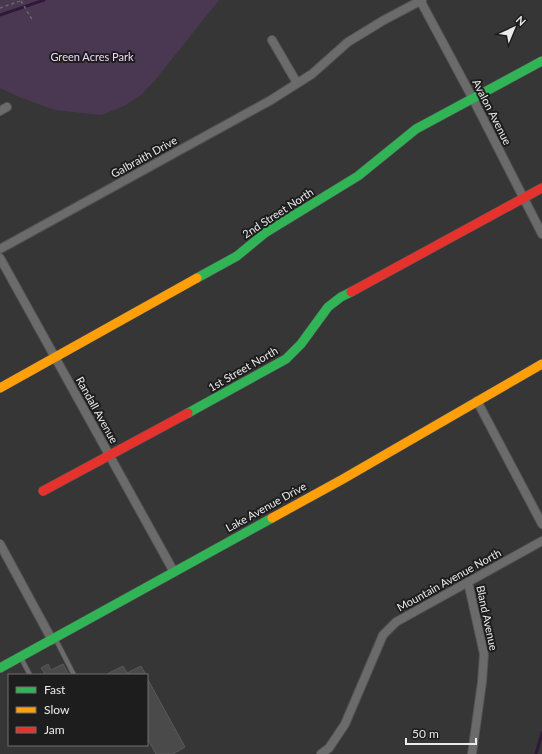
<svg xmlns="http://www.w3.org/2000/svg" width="542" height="754" viewBox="0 0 542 754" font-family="Lato,sans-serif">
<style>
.green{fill:#4a3852}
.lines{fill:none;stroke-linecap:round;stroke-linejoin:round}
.stream{stroke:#301938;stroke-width:3}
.building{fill:#4a4a4a;stroke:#5a595a}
.lane-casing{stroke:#545354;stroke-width:5.5}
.street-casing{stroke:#545354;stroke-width:10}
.fast-casing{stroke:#545354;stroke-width:10}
.slow-casing{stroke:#545354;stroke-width:10}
.jam-casing{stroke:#545354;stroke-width:10}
.path{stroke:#686868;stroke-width:1.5;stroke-dasharray:3 3;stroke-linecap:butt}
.lane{stroke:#6b6b6b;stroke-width:4}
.street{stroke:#6b6b6b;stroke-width:8}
.fast{stroke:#30b455;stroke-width:9}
.slow{stroke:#ff9f0a;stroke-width:9}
.jam{stroke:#e5322d;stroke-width:9}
.labels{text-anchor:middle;stroke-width:4;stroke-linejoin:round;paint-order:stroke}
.park-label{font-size:11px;fill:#f2d6fd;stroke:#1e1d1e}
.street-label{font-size:11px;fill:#ebeaec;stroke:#1e1d1e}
</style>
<rect width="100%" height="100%" fill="#363636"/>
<path class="green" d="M0,0H219L156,79L141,95L124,106L102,115L55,110L19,97L0,88Z"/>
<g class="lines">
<path class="stream" d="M0,15L44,0
M536,754L542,733"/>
</g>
<path class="building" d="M48,664L51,670L63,664L69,675H42L45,674L41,668Z
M123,666L127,673L141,666L146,675H105Z
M147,678L185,747L173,754H156L147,738Z"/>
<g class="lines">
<g class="lane-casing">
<path id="lane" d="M55,638L74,675
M21,658L30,675"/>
</g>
<g class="street-casing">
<path id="street" d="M420,0L473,99L542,234
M272,40L297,83
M0,111L7,107
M0,249L271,100L312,74L348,42L384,20L422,0
M0,258L174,572
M477,401L542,524
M0,544L52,640
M468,582L484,654L482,682L472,754
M321,754L329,748L345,724L383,635L396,622L542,541"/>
</g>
<g class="fast-casing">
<path id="fast" d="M197,278L237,256L265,233L358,176L416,129L542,61
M188,413L286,359L301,344L328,307L341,297L351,292
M0,668L272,518"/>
</g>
<g class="slow-casing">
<path id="slow" d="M0,388L197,278
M272,518L343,479L542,364"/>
</g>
<g class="jam-casing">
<path id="jam" d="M351,292L542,188
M43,491L188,413"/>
</g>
<path class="path" d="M21,1L33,21
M0,8L23,0"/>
<use href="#lane" class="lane"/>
<use href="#street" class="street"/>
<use href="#fast" class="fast"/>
<use href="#slow" class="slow"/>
<use href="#jam" class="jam"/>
</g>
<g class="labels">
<g class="park-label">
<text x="92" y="61">Green Acres Park</text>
</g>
<g class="street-label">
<text transform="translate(492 112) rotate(63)" y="4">Avalon Avenue</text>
<text transform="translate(144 157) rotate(-29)" y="4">Galbraith Drive</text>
<text transform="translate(278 213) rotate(-33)" y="4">2nd Street North</text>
<text transform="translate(243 369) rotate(-30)" y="4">1st Street North</text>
<text transform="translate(97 410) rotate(61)" y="4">Randall Avenue</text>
<text transform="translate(266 507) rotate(-29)" y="4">Lake Avenue Drive</text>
<text transform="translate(449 580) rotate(-29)" y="4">Mountain Avenue North</text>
<text transform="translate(487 618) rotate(78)" y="4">Bland Avenue</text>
</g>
</g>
<rect x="8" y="674" width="140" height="72" fill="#1e1d1e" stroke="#706f70"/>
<rect x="16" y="687" width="20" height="6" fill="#30b455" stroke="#706f70"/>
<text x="44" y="694" font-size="12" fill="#ebeaec">Fast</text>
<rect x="16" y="707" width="20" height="6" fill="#ff9f0a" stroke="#706f70"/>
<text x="44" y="714" font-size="12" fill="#ebeaec">Slow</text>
<rect x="16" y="727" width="20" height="6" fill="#e5322d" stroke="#706f70"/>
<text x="44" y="734" font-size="12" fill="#ebeaec">Jam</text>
<g transform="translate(514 28) rotate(44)" stroke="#1e1d1e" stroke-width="3" paint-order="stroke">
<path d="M0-3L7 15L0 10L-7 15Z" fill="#ebeaec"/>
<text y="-6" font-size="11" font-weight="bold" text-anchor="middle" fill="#ebeaec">N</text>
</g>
<path d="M406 738v6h70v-6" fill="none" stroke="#ebeaec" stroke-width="2"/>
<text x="412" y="738" font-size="12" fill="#ebeaec" stroke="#1e1d1e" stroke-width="3" paint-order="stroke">50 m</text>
</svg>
